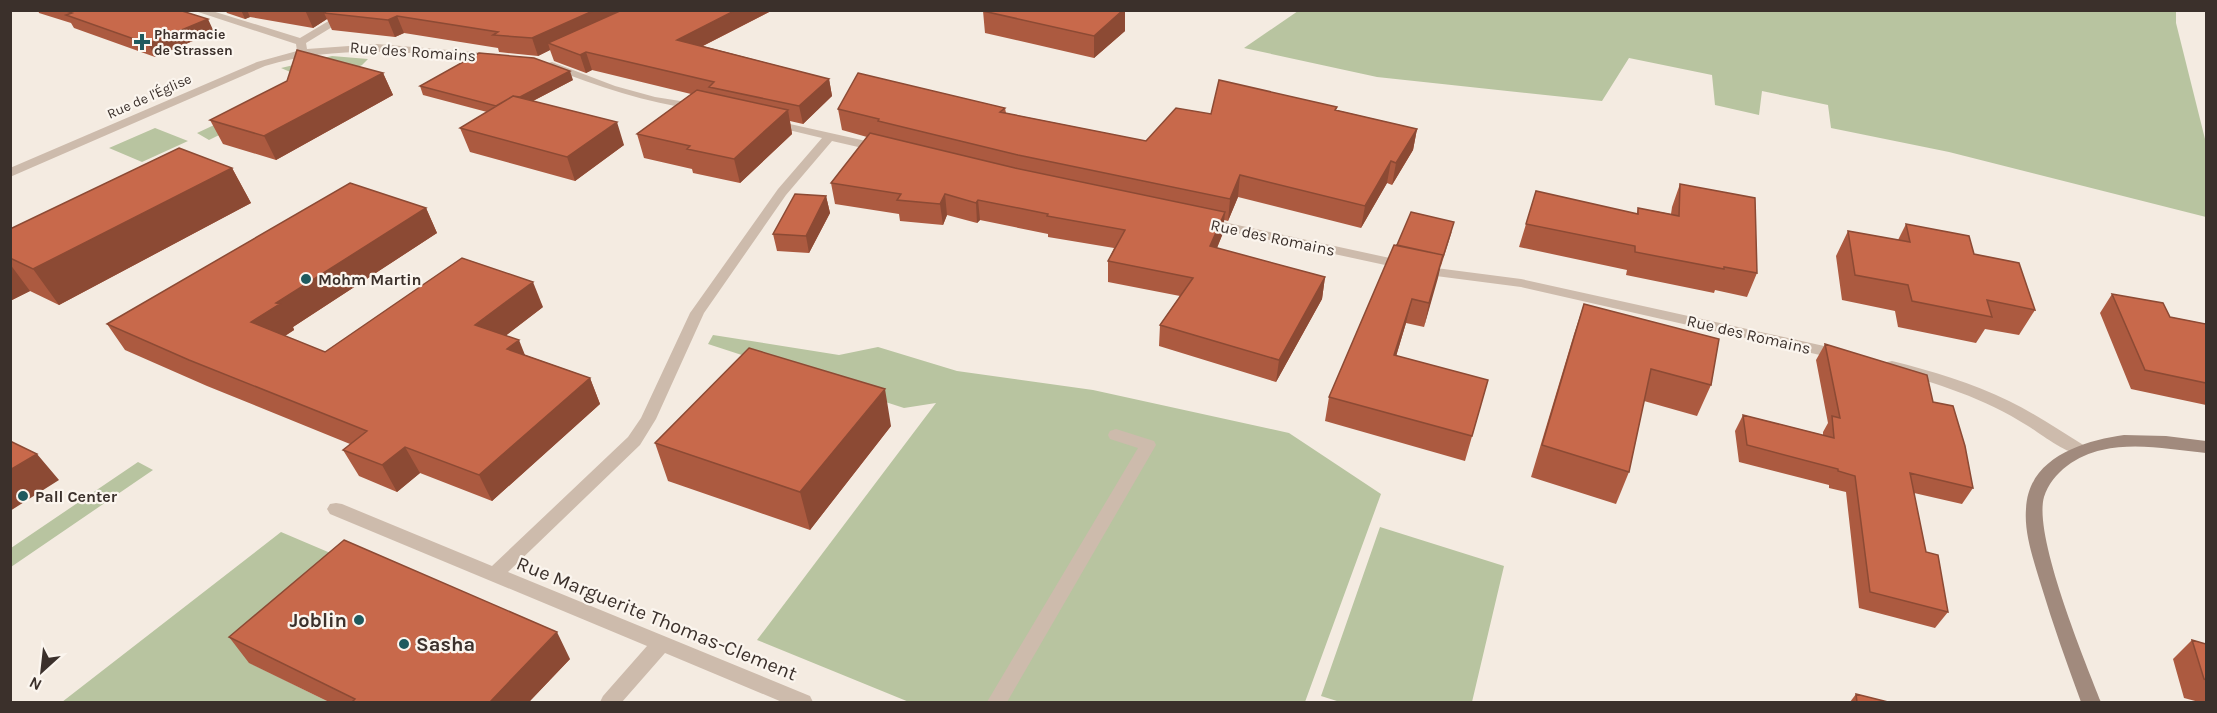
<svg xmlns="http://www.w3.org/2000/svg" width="2217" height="713" viewBox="0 0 2217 713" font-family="Karla,sans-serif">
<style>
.green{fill:#b8c4a0}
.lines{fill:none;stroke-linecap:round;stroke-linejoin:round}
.street{fill:#cdbbac;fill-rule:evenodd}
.secondary{fill:#a18a7d;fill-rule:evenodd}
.wall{fill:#ac5a40}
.shaded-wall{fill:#8c4a34}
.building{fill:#c8694b;stroke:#8c4a34;stroke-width:1.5}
.poi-dot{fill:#1f5a5e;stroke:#fbf5ee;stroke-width:2}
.labels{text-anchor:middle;stroke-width:4.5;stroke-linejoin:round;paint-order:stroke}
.far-poi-label{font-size:14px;font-weight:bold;fill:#3b302b;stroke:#fbf5ee;text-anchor:start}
.far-street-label{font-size:14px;fill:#3b302b;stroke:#fbf5ee}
.street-label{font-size:16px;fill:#3b302b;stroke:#fbf5ee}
.poi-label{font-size:16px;font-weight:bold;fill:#3b302b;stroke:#fbf5ee;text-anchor:start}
.near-street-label{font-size:20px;fill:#3b302b;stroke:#fbf5ee}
.near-poi-label{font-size:20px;font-weight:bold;fill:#3b302b;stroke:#fbf5ee;text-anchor:end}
</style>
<rect width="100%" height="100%" fill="#f4ebe1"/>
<path class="green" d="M1298,11H2176V23L2206,143V217L1949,152L1831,128L1828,105L1762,91L1759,115L1715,105L1712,75L1629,58L1602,101L1377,77L1244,48Z
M332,56L368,59L362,65L209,140L197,133L300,85L295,74L281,68Z
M155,128L188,141L142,162L109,148Z
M713,335L839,355L878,347L957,371L1093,390L1289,433L1381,494L1305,702H909L757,640L936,403L904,408L708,344Z
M138,462L153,470L11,567V548Z
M1380,527L1504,566L1472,702H1340L1321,696Z
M281,532L361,566L250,663L329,702H62Z"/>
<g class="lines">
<path class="street" d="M192,10H209L300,38L347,10H360L306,43L307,49L377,44L496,54L501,57L496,60C418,53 341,43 265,66L10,177V168L257,62L297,51L296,44Z
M552,62L615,86L655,97L699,104L705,107L699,110C644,102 599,87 548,67V63Z
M772,120L884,145L886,148L880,152L832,141L786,195L704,313L656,419L640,445L508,572L810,696L813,702H782L665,653L622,702H600L603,696L647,646L330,514L327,509L330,504L336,503L342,504L492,566L628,437L641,418L690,313L778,189L822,138L768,125L766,123Z
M1205,218L1436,268L1521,279L1842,350L1849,355L1842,360L1521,287L1436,276L1200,225L1198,222L1200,219Z
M1892,361C1932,371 1972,383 2009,401C2036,414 2060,431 2085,446L2087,450L2085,454C2071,458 2041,434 2028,426C1984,398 1937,383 1887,370L1884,366L1887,362Z
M1116,429L1154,441L1156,445L1007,702H987L1138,448L1110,439L1108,435L1110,431Z"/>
<path class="secondary" d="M2124,435L2166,436L2206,441V453C2172,450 2137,442 2102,450C2078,455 2052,472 2044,497C2033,536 2085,661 2101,702H2081C2067,664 2053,625 2041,585C2034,561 2024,534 2026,509C2028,458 2082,441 2124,435Z"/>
</g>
<path class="wall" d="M38,10H179L214,32L155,57L74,28L71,23L39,13Z
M225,10H773L703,46L829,79L832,96L803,124L790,121L792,134L740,183L693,173L692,169L644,158L637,134L691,94L592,70L586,73L554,61L550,50L538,56L499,52L498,48L404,33L395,37L332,30L327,19L313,28L250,17L245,19L227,13Z
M983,11L1125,31L1094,58L985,33Z
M383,73L393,95L276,160L223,144L210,120Z
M573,80L533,101L624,145L575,181L470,152L460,128L487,112L423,95L420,86Z
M1337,107L1336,110L1417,129L1413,150L1392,185L1387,183L1361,228L1238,197L1228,221L1224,220L1223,233L1217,248L1325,277L1322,299L1276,382L1159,346L1160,325L1180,296L1108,282V261L1114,248L1048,237V234L980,220L977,223L947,215L943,225L900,221L899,214L835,204L831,183L867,137L842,130L838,109L1005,108L1006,113L1146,141L1211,114Z
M232,168L251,203L59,305L30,291L10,301V229Z
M1680,184L1757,273L1747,297L1715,290L1714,293L1626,275L1627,270L1519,247L1526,224L1637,213L1638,208L1671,214L1672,207Z
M826,196L830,213L809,253L777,251L773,234Z
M426,208L437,233L293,327L294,330L285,336L325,352L543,307L506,335L525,355L590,378L600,404L492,501L420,473L397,492L359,476L343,450L350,444L207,386L125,350L107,324Z
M1906,224L1974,254L2035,310L2019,335L1985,329L1976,343L1898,327L1895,311L1842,300L1836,256L1848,231L1898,240Z
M1452,231L1441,266H1440L1424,327L1406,323L1396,356L1488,380L1465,461L1325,421L1329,397Z
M2112,294L2170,317L2206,324V405L2131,389L2100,313Z
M1584,304L1711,385L1697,416L1644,401L1629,472L1616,504L1531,477L1574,334Z
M1825,344L1933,402L1973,488L1962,504L1914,493L1926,552L1948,612L1935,628L1859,608L1846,492L1829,488V485L1739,462L1735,431L1743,415L1823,435V432L1828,423L1816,360Z
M891,426L810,530L668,481L655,443Z
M229,637L570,659L529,702H329L249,663Z
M2192,640L2206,644V702H2199L2184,698L2173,659Z
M1856,694L1888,702H1850Z"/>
<path class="shaded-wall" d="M241,10H247L250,17L245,19Z
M305,10H342L324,13L327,19L313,28Z
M595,10H637L548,43L550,50L538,56L532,38Z
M736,10H773L681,57L677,40Z
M1123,10H1125V31L1094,58V36Z
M397,16L404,33L395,37L388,20Z
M208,19L214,32L155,57L148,44Z
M586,52L592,70L586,73L580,55Z
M570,71L573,80L504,116L501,107Z
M383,73L393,95L276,160L264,136Z
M829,79L832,96L803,124L799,106Z
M788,110L792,134L740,183L734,159Z
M617,122L624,145L575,181L567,157Z
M1417,129L1413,150L1392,185L1396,163Z
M1391,161L1387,183L1361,228L1365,206Z
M232,168L251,203L59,305L33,269Z
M1240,175L1238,197L1228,221L1230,199Z
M945,194L947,215L943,225L940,204Z
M826,196L830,213L809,253L806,236Z
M978,200L980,220L977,223L976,203Z
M426,208L437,233L293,327L294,330L266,348L251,322L276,303Z
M1225,212L1223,233L1209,267L1210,246Z
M1443,255L1438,278L1424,327L1429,303Z
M10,264L30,291L10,301Z
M1325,277L1322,299L1276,382L1279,360Z
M533,282L543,307L486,351L475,325Z
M1412,299L1406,323L1389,380L1394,355Z
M519,340L529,365L507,349Z
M590,378L600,404L492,501L479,475Z
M885,389L891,426L810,530L800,492Z
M405,447L420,473L397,492L382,465Z
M37,454L59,480L10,511V470Z
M557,632L570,659L529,702H490Z"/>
<path class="building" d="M64,10H179L208,19L148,44L66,15L72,13Z
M328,10H595L532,38L493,35L498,32L397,16L388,20L324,13Z
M622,10H736L677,40L829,79L799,106L709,87L714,82L586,52L580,55L548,43Z
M984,10H1123L1094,36L983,11Z
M297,50L383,73L264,136L210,120L287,81Z
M479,53L534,58L570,71L520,97L513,96L496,106L420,86Z
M858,73L1005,108L1000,112L1146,141L1176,108L1211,114L1219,80L1337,107L1335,110L1417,129L1396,163L1391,161L1365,206L1240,175L1230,199L1018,155L878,121L879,119L838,109Z
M697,90L788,110L734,159L687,149L690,146L637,134Z
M513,96L617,122L567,157L460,128Z
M870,133L1015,168L1225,212L1210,246L1325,277L1279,360L1160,325L1193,278L1108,261L1125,230L1047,216L1048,214L978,200L976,203L945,194L940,204L897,200L901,194L831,183Z
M179,148L232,168L33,269L10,258V229Z
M350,183L426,208L276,303L280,304L251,322L325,352L462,258L533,282L475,325L519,340L507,349L590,378L479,475L405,447L382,465L343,450L367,431L189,360L107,324Z
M1680,184L1755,198L1757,273L1724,267V269L1635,252V246L1526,224L1536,191L1638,214V208L1679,216Z
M795,194L826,196L806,236L773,234Z
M1411,212L1454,222L1443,257V255L1397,245Z
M1906,224L1969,236L1974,254L2019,263L2035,310L1987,300L1992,317L1912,301L1908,285L1855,275L1848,231L1910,242Z
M1394,245L1443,255L1429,303L1412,299L1394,355L1488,380L1472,436L1329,397Z
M2112,294L2163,303L2170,317L2206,324V383L2145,370Z
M1584,304L1719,339L1711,385L1651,369L1629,472L1542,445Z
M1825,344L1927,375L1933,402L1953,406L1965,446L1973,488L1910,473L1926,552L1938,555L1948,612L1870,592L1855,476L1838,471V469L1747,445L1743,415L1834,438L1832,416L1840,418Z
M749,348L885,389L800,492L655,443Z
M10,441L37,454L10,470Z
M344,540L557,632L490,702H352L355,699L229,637Z
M2192,640L2206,644V680L2204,679Z
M1856,694L1888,702H1857Z"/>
<g class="poi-dot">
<path d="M139 33h6v6h6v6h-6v6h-6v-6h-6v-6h6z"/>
<circle cx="306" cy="279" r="6"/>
<circle cx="23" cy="496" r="6"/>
<circle cx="359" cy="620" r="6"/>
<circle cx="404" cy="644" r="6"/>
</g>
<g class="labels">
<g class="far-poi-label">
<text x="154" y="39">Pharmacie<tspan x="154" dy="16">de Strassen</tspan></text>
</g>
<g class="far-street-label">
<text transform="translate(149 96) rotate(-24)" y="5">Rue de l'Église</text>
</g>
<g class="street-label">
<text transform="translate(413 51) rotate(4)" y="6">Rue des Romains</text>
<text transform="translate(1273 237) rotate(12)" y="6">Rue des Romains</text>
<text transform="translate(1749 334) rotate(13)" y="6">Rue des Romains</text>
</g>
<g class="poi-label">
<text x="318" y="285">Mohm Martin</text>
<text x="35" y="502">Pall Center</text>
</g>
<g class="near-street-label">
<text transform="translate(657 618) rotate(22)" y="7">Rue Marguerite Thomas-Clement</text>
</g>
<g class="near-poi-label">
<text x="347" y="627">Joblin</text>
<text x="416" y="651" text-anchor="start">Sasha</text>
</g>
</g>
<rect width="2217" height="713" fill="none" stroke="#3b302b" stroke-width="24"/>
<g transform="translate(42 671) rotate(207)" stroke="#fbf5ee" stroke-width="4.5" paint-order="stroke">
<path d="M0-4.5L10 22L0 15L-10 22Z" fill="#3b302b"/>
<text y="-9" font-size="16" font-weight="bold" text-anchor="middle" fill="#3b302b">N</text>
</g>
</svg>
